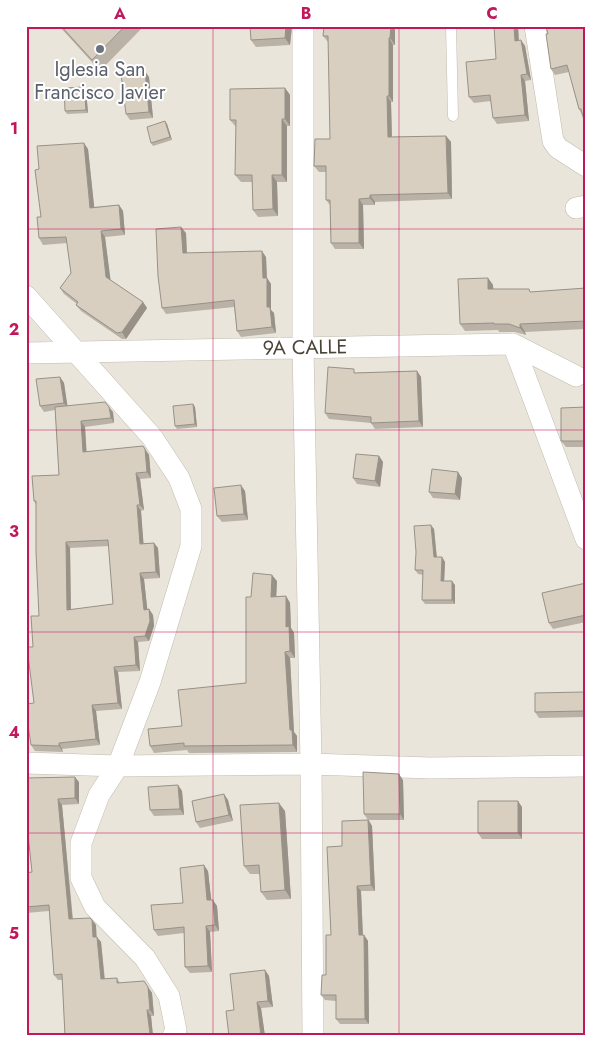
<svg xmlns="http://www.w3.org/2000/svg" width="612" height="1062" viewBox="0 0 612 1062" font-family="Jost,sans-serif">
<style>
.residential{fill:#eae5da}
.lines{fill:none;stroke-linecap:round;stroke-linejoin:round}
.service-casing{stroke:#c2bbae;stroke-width:11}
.minor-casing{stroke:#c2bbae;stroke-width:22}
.service{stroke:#fff;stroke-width:10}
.minor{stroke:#fff;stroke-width:21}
.wall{fill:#bab2a6;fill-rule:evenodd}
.shaded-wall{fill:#979187}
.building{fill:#d8cfc1;stroke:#979187;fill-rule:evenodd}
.grid{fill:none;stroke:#c2185b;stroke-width:1;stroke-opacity:0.55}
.worship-dot{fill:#6b7280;stroke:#fff;stroke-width:2}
.labels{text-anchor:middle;stroke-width:4;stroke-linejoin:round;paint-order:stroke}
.worship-label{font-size:20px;fill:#5b616d;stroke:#fff}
.street-label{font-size:20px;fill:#4b4439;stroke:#fff}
.neatline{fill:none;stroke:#c2185b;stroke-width:2}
.grid-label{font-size:16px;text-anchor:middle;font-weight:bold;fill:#c2185b}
</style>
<rect width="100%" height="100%" fill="#f6f3ec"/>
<path class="residential" d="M26,26H586V1036H26Z"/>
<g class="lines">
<g class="service-casing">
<path id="service" d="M451,26L453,116"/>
</g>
<g class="minor-casing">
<path id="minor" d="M303,26V347L311,764L313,1036
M535,26L553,141L558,148L586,166
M576,208L586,206
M26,296L152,437L179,478L191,509V546L150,682L118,766L99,795L81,843V878L95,907L145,958L169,996L176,1030L173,1036
M513,344L586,539
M26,353L513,344L576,376
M26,763L118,766L311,764L430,768L586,766"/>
</g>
<use href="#service" class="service"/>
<use href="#minor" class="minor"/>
</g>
<path class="wall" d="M59,26H144L100,71Z
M250,26H292L290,45L256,47L251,40Z
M395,26V45H393V102H391L392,137L446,136L451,142L452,199L375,202V205H363L364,249H335L331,243L330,205L326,200V172H319L314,166L330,139L329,42H328L323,36Z
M494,26H518L519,40L525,46L531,80L525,81L529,121L497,124L493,118L491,101L474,103L469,97L496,59Z
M586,26L582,115L579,109L569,72L555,75L551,69L548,34Z
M149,77L153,118L130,120L126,114Z
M285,88L290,95V126H287V182H277L278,216L258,217L253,210L252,182H241L235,175L236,127L230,120Z
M86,90L88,113L67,114L65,111Z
M167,124L172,140L153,146L151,143Z
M88,149L94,207L119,205L123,211L125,235L105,237L110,280L143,302L147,308L126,339H122L81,311L76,305L77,304L64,294L60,288L71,273L67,243L43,245L39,238L41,217L39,169Z
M186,233L187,253L266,257L267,278L271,284V310L274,313L276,333L241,337L237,331L234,307L166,314L162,308Z
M488,278L493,285V289L532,292L586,288V329L525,332L526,335L515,332H499L498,330L465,331L460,324Z
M417,371L421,377L423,427L375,429L371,423L329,419L325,413L357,373Z
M60,377L64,383L67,406L113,412L114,423L85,427L86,452L143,446L149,455L151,478L140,479L144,510L141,511L143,543H154L158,548L160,578L144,579L147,609H149L153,615L154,626L149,641L138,642L140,671L118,672L122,709L96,711L100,745L62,749L63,752L35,751L31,745L34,703L33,647L39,616L36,505L34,501L59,475L55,410L44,412L40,406ZM109,546L113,604L71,610L70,548Z
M193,404L195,407L197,427L177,429L175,426Z
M586,407V447H566L561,441Z
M379,456L383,462L380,487L357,484L353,478Z
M462,478L460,500L433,498L429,492Z
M245,491L248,520L222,522L217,516Z
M434,529L437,557H442L445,562L444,581L455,585V604H425L422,600L423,575L418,574L415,570Z
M277,581L276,596H286L290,603L291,628L294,633L295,658H290L294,732L297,736V752L189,753L187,750L154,753L150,746L182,726L246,683L251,597Z
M586,583V622L553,629L549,623Z
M584,692L586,694V717L539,718L535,712Z
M403,780L404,820H369L372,826L375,891H361L363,935H364L368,941L369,1024H340L336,1019V1001L325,1000L321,995L326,975L342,846L368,820L364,814Z
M79,782V804L62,805L73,919L92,920L96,925V937L101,942L105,979L117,978L120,983L148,987L152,993L154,1016H151L153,1036H65L62,980H58L54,975L49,911L26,913V873L32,872L26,816Z
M178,785L182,791L184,815L154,816L150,810Z
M228,800L233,821L200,828L196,822Z
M522,807V839H482L478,833Z
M285,811L291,899L267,900L261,892L260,874H250L244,866Z
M208,871L211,900L217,906L219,931L210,932L212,972L190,973L185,967L184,933L158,936L154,930L183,903Z
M265,970L269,976L273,1007L261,1008L265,1036H229L234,1010Z"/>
<path class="shaded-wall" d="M286,26H292L290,45L285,38Z
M391,26H395V45L390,38Z
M514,26H518L519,47L515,41Z
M389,38L393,45V102L389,96Z
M521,40L525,46L531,80L527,74Z
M145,71L149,77L153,118L149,112Z
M521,75L525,81L529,121L525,115Z
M84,87L86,90L88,113L86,110Z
M285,88L290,95V126L285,119Z
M387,96L391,102L392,143L388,137Z
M282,119L287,126V182L282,175Z
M165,121L167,124L172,140L170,137Z
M446,136L451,142L452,199L448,193Z
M84,143L88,149L95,214L90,208Z
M272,175L277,182L278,216L273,209Z
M370,195L375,202V205L370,198Z
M359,199L363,205L364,249L359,243Z
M119,205L123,211L125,235L121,229Z
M181,227L186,233L187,259L183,253Z
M101,231L105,237L111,283L106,277Z
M262,251L266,257L267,284L263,278Z
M267,278L271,284V310L274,313L276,333L272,327L267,307Z
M488,278L493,285L494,297L488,289Z
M143,302L147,308L126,339L122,332Z
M520,324L525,332L526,335L520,328Z
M417,371L421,377L423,427L419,421Z
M60,377L64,383L68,409L64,403Z
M193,404L195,407L197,427L195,424Z
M109,407L113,412L114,423L111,418Z
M81,421L85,427L87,458L83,452Z
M145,449L149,455L151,478L147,472Z
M379,456L383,462L380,487L375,481Z
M458,472L462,478L460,500L455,494Z
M136,473L140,479L144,510L140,505Z
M241,485L245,491L248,520L244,514Z
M137,505L141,511L144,549L140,544Z
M431,525L434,529L437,561L434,557Z
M66,542L70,548L71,616L67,610Z
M154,543L158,548L160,578L156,572Z
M442,557L445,562L444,585L441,581Z
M140,573L144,579L148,615L144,610Z
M272,575L277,581L276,603L271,597Z
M452,581L455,585V604L452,600Z
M286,596L290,603L291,628L294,633L295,658L290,651L286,627Z
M149,609L153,615L154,626L149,641L145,636Z
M134,637L138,642L140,671L136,665Z
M285,652L290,658L294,732L297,736V752L293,745L290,730Z
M114,667L118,672L122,709L118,703Z
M584,692L586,694V713L584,711Z
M92,705L96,711L100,745L96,739Z
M59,743L62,749L63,752L59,746Z
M399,774L403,780L404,820L400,814Z
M75,777L79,782V804L75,798Z
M178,785L182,791L184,815L180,809Z
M224,794L228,800L233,821L229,815Z
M58,799L62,805L73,925L69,919Z
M518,801L522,807V839L518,833Z
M279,803L285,811L291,899L285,890Z
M368,820L372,826L375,891L371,885Z
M204,865L208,871L212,906L207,900Z
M357,886L361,891L363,941L359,935Z
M213,900L217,906L219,931L215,925Z
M92,920L96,925L97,943L93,937Z
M206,926L210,932L212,972L208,966Z
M364,935L368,941L369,1024L365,1019Z
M97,937L101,942L105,985L101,979Z
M265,970L269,976L273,1007L268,1001Z
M144,981L152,993L154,1016L150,1010Z
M257,1002L261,1008L265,1036H261Z
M147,1010L151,1016L153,1036H151L150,1034Z"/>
<path class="building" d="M61,26H125L92,60Z
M250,26H286L285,38L251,40Z
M324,26H391L390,38H389V96H387L388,137L446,136L448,193L370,195V198L359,199V243H331L330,200H326V166H314L315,139H330L328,36H323Z
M494,26H514L515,41L521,40L527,74L521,75L525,115L493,118L490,95L469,97L466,62L496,59Z
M546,26H586V128L581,109H579L567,65L551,69L546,34H548Z
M145,71L149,112L126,114L121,74Z
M84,87L86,110L65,111L64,88Z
M285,88V119H282V175H272L273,209L253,210L252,175H235L236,120H230V89Z
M165,121L170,137L151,143L147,127Z
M84,143L90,208L119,205L121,229L101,231L106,277L143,302L122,332L117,333L76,305L78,302L60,288L71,273L66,237L39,238L37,217H41L35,170L39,169L37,146Z
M181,227L183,253L262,251L263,278H267V307H270L272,327L237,331L234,300L162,308L158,276L156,229Z
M488,278V289H529L530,292L586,288V321L520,324V328L509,324H494V323L460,324L458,279Z
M328,367L354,369V373L417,371L419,421L371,423V417L325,413Z
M60,377L64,403L40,406L36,379Z
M105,402L109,407L111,418L81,421L83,452L143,446L145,449L147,472L136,473L140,505H137L140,544L154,543L156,572L140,573L144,610L149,609L150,621L145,636L134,637L136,665L114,667L118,703L92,705L96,739L59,743V746L31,745L26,712V704L34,703L27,647H33L31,616H39L36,552V501H34L32,476L59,475L55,407ZM108,540L113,604L67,610L66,542Z
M193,404L195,424L175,426L173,406Z
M586,407V441H561V408Z
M356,454L379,456L375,481L353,478Z
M432,469L458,472L455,494L429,492Z
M241,485L244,514L217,516L214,488Z
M431,525L434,557H442L441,581H452V600H422L423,570H415L416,552L414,526Z
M253,573L272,575L271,597L286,596V627L289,626L290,651L285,652L290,730H292L293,745L184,746V743L150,746L148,729L182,726L178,690L246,683V597H251Z
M586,583V615L549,623L542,593Z
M584,692V711L535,712V693Z
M363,772L399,774L400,814H364Z
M75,777V798L58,799L69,919L90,918L92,920L93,937H97L101,979L117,978V983L144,981L148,987L150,1010H147L150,1034L145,1035V1036H65L62,974L54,975L49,905L26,907V873L32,872L26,816V778Z
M178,785L180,809L150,810L148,787Z
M224,794L229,815L196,822L192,801Z
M478,801H518V833H478Z
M279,803L285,890L261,892L259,865L244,866L240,805Z
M368,820L371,885L357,886L359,935H364L365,1019H336V995H321L322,975H326V935H331L327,847L342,846V821Z
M204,865L207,900H213L215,925L206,926L208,966L185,967L184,927L154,930L151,905L183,903L180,868Z
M265,970L268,1001L257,1002L261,1036H229L226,1011L234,1010L230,974Z"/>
<path class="grid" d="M213,26V1036M399,26V1036M26,229H586M26,430H586M26,632H586M26,833H586"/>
<circle class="worship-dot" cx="100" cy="49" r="5"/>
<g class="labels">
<g class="worship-label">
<text x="100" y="76">Iglesia San<tspan x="100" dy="23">Francisco Javier</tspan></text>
</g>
<g class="street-label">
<text transform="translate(305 347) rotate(-1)" y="7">9A CALLE</text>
</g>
</g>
<rect width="612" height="1062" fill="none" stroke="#ffffff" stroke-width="55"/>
<rect x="28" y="28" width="556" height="1006" class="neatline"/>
<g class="grid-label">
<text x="120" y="19">A</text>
<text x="306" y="19">B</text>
<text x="492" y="19">C</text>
<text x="14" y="134">1</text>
<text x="14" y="335">2</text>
<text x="14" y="537">3</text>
<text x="14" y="738">4</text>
<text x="14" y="939">5</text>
</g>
</svg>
